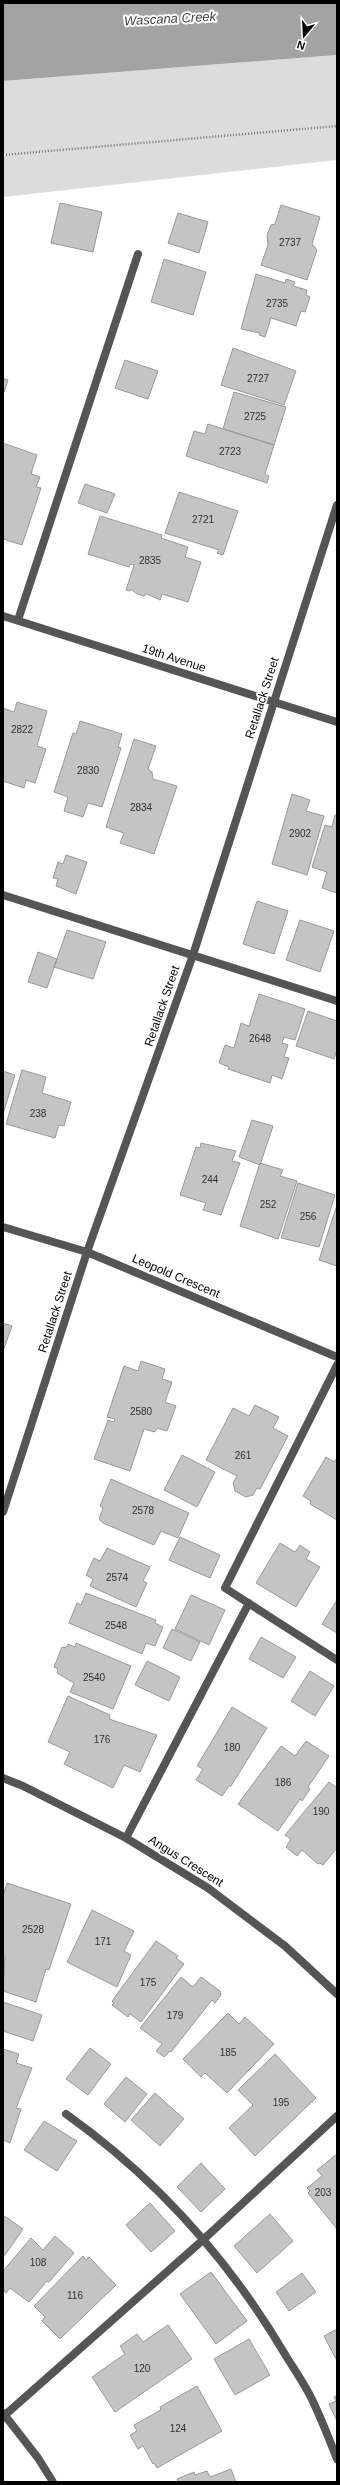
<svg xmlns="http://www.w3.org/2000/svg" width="340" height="2485" viewBox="0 0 340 2485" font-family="Helvetica,sans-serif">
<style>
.green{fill:#dcdcdc}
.water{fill:#a3a3a3}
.building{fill:#c4c4c4;stroke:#999}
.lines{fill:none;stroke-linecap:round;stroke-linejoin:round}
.path{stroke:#777;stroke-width:2.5;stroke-dasharray:1 2;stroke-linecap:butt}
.service{stroke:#555;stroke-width:8}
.minor{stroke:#555;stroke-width:8}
.labels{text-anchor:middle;stroke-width:4;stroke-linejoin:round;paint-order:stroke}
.number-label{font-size:10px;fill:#313131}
.street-label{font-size:12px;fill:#000;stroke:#fff}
.water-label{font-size:13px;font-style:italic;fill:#444;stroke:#fff}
</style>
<rect width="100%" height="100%" fill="#fff"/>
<path class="green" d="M337,55V160L3,197V81Z"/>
<path class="water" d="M3,3H337V55L3,81Z"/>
<path class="building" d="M60,203L102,212L93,252L51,243Z
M281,205L320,217L312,244L317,250L307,280L261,265L268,245L267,235L271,225L275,224Z
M178,213L208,222L199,253L168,243Z
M164,259L206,272L193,315L151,302Z
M256,274L285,283L286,279L295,282L293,286L307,290L306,295L310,297L305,312L301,311L296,326L271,318L265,337L259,335L260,333L241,329Z
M233,348L296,371L284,405L221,385Z
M125,360L158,371L148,399L115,388Z
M3,378L8,380L3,395Z
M234,392L286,407L274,445L223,429Z
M208,424L274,445L265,474L269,476L267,483L186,456L194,431L205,434Z
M3,443L37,455L31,474L40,477L36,487L41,488L22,545L3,539Z
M85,484L115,494L107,513L78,503Z
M179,492L238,511L223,555L217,553L219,550L165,533Z
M100,516L162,535L161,538L188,547L185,557L201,562L188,602L162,594L160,600L147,594L144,596L137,594L131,589L130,591L126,590L134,565L130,564L129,567L88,554Z
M17,702L47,711L37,746L46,749L35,783L26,780L24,788L3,781V708L14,712Z
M80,721L122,734L118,747L121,748L102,807L88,803L83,817L64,811L68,797L54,792L73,733L76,734Z
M134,739L156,746L148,769L152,772L153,779L177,786L154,854L120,843L124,833L106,827Z
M292,794L310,800L306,811L324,816L307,875L272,864Z
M335,815H337V893L322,888L327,872L312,867L325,825L332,827Z
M66,855L87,862L76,894L56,886L58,879L53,878L58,862L63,864Z
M257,901L288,911L274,954L243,944Z
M300,920L334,931L320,972L286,960Z
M67,930L106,942L93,979L54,967Z
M38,952L57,959L47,988L28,982Z
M259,994L305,1009L295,1040L284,1037L282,1043L288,1045L284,1057L289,1058L282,1079L272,1075L270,1083L228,1069L229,1067L219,1063L225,1045L234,1048L241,1023L249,1026Z
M308,1011L337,1021V1049L334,1059L296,1046Z
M22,1070L46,1077L42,1093L71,1102L64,1126L59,1125L55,1138L6,1124Z
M3,1071L15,1075L3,1114Z
M252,1120L273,1126L260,1165L239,1157Z
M201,1143L236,1151L232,1161L240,1163L221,1215L203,1210L206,1203L180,1195L196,1147L200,1148Z
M260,1163L283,1170L280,1176L297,1181L278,1239L240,1226Z
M298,1183L335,1195L319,1247L281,1238Z
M337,1205V1266L319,1260Z
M3,1323L12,1326L3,1351Z
M141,1361L165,1369L162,1379L172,1382L165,1402L176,1406L167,1431L157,1428L155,1432L144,1429L130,1471L94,1459L108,1420L114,1422L115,1419L107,1417L124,1366L138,1371Z
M255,1405L279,1417L273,1428L288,1436L260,1489L257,1488L253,1495L246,1497L235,1491L233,1483L237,1476L206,1460L233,1408L249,1416Z
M182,1455L215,1472L197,1507L164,1490Z
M326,1457L334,1462L337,1458V1520L310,1504L311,1501L303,1496Z
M111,1479L189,1513L178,1538L161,1531L154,1545L103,1523L99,1519L103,1508L100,1506Z
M180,1537L220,1555L210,1578L169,1560Z
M280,1543L295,1552L300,1545L310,1552L306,1559L320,1567L296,1607L256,1583Z
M107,1548L150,1567L143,1581L147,1583L136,1607L90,1586L93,1579L86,1575L94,1558L100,1561Z
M86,1593L156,1620L155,1623L163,1627L155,1646L146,1643L142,1654L69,1623L77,1603L81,1605Z
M191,1595L225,1610L209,1645L175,1629Z
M337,1600V1633L322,1624Z
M172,1629L200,1642L191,1661L163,1648Z
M261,1637L296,1657L283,1678L249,1659Z
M76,1643L131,1666L113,1709L70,1692L74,1683L57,1673L58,1669L54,1667L62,1647L66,1648L68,1644L75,1647Z
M147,1661L180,1677L169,1701L135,1685Z
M310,1671L334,1686L315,1716L291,1701Z
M68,1696L110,1715L109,1719L157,1735L140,1772L124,1765L113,1788L64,1764L70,1752L48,1742Z
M232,1707L267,1728L231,1786H229L222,1796L196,1780L203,1769L197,1766Z
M306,1741L329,1756L308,1787L310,1789L302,1801L300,1799L278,1831L238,1804L281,1746L295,1756Z
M329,1782L337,1788V1848L323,1865L320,1863L318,1864L302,1850L297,1856L286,1847L291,1839L285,1835Z
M7,1883L71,1904L49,1970L46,1969L36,2002L3,1991L5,1955H3V1896Z
M92,1910L134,1931L124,1951L131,1955L117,1987L67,1962Z
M156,1941L178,1956L176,1958L184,1964L141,2022L130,2014L128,2017L112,2005L114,2003L112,2001Z
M181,1977L193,1987L201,1977L220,1991L221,1995L215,2003L212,2000L171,2052L170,2051L164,2057L156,2051L162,2044L140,2028Z
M3,2002L42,2015L33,2041L3,2031Z
M228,2013L239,2024L245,2017L274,2044L227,2093L205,2073L201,2077L183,2059Z
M90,2048L111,2064L88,2095L66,2079Z
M3,2049L19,2054L16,2063L32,2068L16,2108L21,2109L10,2143L3,2140Z
M275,2054L316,2098L255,2156L229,2128L253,2105L238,2090Z
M126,2077L147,2094L125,2122L104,2104Z
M155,2093L184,2119L160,2146L131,2120Z
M44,2121L77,2141L57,2171L24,2150Z
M337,2154V2229L308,2193L310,2191L307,2188L322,2176L317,2170Z
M201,2163L225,2189L201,2212L177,2187Z
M150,2203L175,2231L151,2252L126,2225Z
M270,2214L293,2241L257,2273L234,2246Z
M3,2215L23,2229L3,2258Z
M55,2236L74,2253L49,2282L47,2281L29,2302L10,2288L6,2293L3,2290V2271L31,2238L43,2250Z
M83,2256L86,2260L89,2257L116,2285L60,2339L42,2321L45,2317L34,2306Z
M211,2272L247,2321L216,2344L180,2294Z
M302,2273L316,2292L289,2311L276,2292Z
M168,2325L192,2359L115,2412L92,2377L125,2354L120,2346L137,2334L143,2342Z
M337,2329V2361L324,2336Z
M249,2339L270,2375L235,2395L214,2359Z
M197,2386L222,2431L157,2468L154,2463L153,2464L143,2446L138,2449L130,2435L137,2431L134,2425L161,2410L160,2407Z
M337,2395V2421L329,2404L336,2401L334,2397Z
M231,2469L236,2482H178L177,2479L194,2472L195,2475L207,2471L210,2477Z"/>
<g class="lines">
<path class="path" d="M3,155L337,126"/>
<path class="service" d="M18,620L138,254
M3,895L337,1001
M337,1365L225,1588L337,1660
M126,1838L249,1603
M66,2114C156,2178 230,2261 286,2356C296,2372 308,2389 315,2406C323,2423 330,2441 337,2459
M5,2415L204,2239L337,2116"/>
<path class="minor" d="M3,616L337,722
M3,1227L87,1252L337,1357
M3,1512L87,1252L193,955L337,505
M3,1778L23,1786L126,1838L208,1888L285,1946L337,1994
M3,2413L38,2458L53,2482"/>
</g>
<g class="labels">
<g class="number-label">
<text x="290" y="246">2737</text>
<text x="277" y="307">2735</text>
<text x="258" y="382">2727</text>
<text x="255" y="420">2725</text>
<text x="230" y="455">2723</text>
<text x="203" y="523">2721</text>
<text x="150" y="564">2835</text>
<text x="22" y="733">2822</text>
<text x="88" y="774">2830</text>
<text x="141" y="811">2834</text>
<text x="300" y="837">2902</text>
<text x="260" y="1042">2648</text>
<text x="38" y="1117">238</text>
<text x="210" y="1183">244</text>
<text x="268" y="1208">252</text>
<text x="308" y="1220">256</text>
<text x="141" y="1415">2580</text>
<text x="243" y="1459">261</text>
<text x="143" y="1514">2578</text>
<text x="117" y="1581">2574</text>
<text x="116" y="1629">2548</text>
<text x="94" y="1681">2540</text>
<text x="102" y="1743">176</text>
<text x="232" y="1751">180</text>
<text x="283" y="1786">186</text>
<text x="321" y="1815">190</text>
<text x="33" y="1933">2528</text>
<text x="103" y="1945">171</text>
<text x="148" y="1986">175</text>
<text x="175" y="2019">179</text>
<text x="228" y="2056">185</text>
<text x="281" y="2106">195</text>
<text x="323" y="2196">203</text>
<text x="38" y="2266">108</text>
<text x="75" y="2299">116</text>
<text x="142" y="2372">120</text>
<text x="178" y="2432">124</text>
</g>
<g class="street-label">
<text transform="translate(174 658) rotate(18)" y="4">19th Avenue</text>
<text transform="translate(262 698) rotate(-72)" y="4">Retallack Street</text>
<text transform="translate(162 1006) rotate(-71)" y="4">Retallack Street</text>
<text transform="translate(176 1276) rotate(23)" y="4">Leopold Crescent</text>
<text transform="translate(55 1312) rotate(-72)" y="4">Retallack Street</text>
<text transform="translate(186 1861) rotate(32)" y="4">Angus Crescent</text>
</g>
<g class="water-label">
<text transform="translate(170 18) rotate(-3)" y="5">Wascana Creek</text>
</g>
</g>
<rect width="340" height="2485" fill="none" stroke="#000000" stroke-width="8"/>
<g transform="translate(304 36) rotate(198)" stroke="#ffffff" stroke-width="3" paint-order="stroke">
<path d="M0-3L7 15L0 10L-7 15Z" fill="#000000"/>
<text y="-6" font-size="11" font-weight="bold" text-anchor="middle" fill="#000000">N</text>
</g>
</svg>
